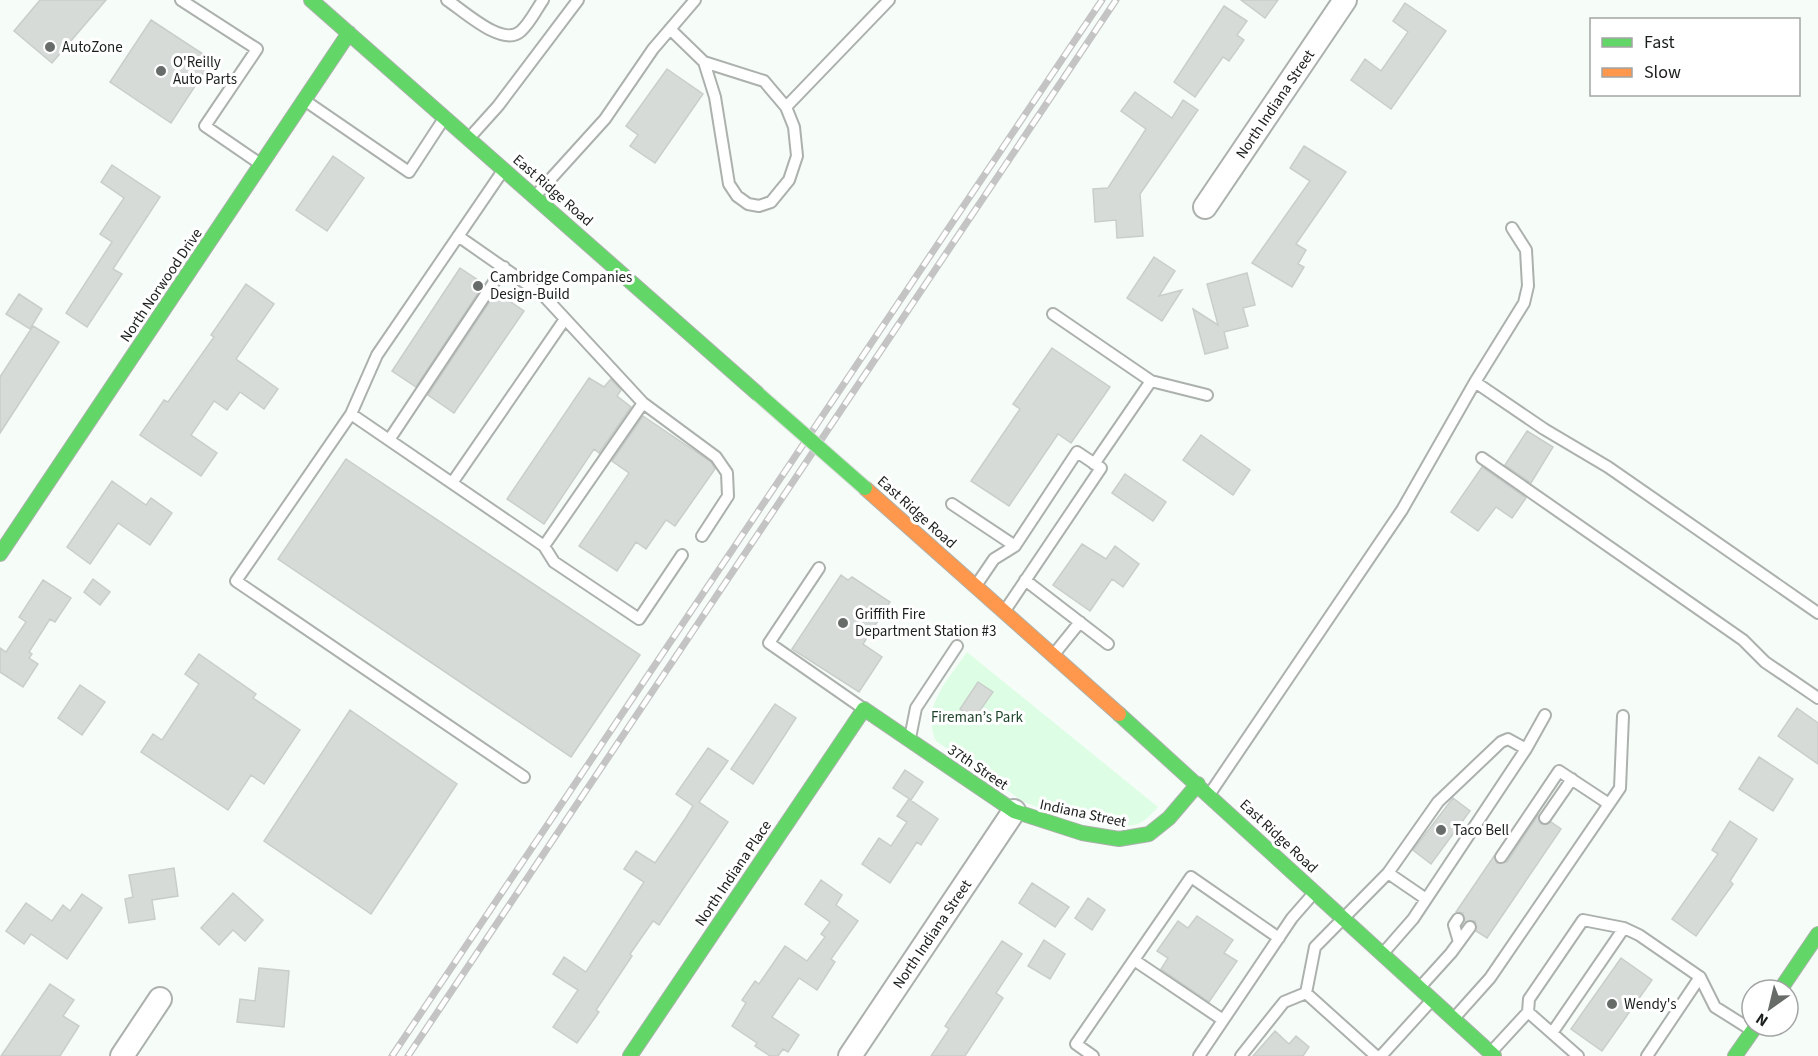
<svg xmlns="http://www.w3.org/2000/svg" width="1818" height="1056" viewBox="0 0 1818 1056" font-family="'Source Sans 3',sans-serif">
<style>
.green{fill:#ddfde5}
.building{fill:#d7dbd8;stroke:#c9ceca;stroke-width:1.5}
.lines{fill:none;stroke-linecap:round;stroke-linejoin:round}
.lane-casing{stroke:#acb1ad;stroke-width:14}
.street-casing{stroke:#acb1ad;stroke-width:26}
.fast-casing{stroke:#acb1ad;stroke-width:16}
.slow-casing{stroke:#acb1ad;stroke-width:16}
.lane{stroke:#fefffe;stroke-width:10}
.street{stroke:#fefffe;stroke-width:22}
.fast{stroke:#63d668;stroke-width:14}
.slow{stroke:#ff974d;stroke-width:14}
.rail-casing{stroke:#c3c4c3;stroke-width:7}
.rail{stroke:#fff;stroke-width:4.5;stroke-dasharray:14;stroke-linecap:butt}
.fast-bridge-casing{stroke:#d2d6d3;stroke-width:16;stroke-linecap:butt}
.fast-bridge{stroke:#63d668;stroke-width:14}
.poi-dot{fill:#676c68;stroke:#fff;stroke-width:2}
.labels{text-anchor:middle;stroke-width:6;stroke-linejoin:round;paint-order:stroke}
.poi-label{font-size:15px;fill:#1a1f1b;stroke:#fff;text-anchor:start}
.street-label{font-size:15px;fill:#1a1f1b;stroke:#fff}
.park-label{font-size:15px;fill:#1e442a;stroke:#fff}
</style>
<rect width="100%" height="100%" fill="#f6fcf7"/>
<path class="green" d="M967,652L1158,807C1153,812 1147,819 1140,823C1120,833 1046,811 1024,802L936,741C920,707 949,679 967,652Z"/>
<path class="building" d="M40,0H106L52,63L14,31Z
M1241,0H1278L1265,18Z
M1405,3L1446,31L1391,109L1351,80L1365,59L1381,71L1408,32L1393,21Z
M1224,6L1247,21L1237,35L1244,40L1229,61L1223,57L1195,97L1174,82Z
M151,20L212,60L171,123L110,82Z
M667,69L703,94L655,163L630,146L638,135L626,126Z
M1135,92L1172,118L1183,100L1198,110L1140,194L1143,236L1117,238L1116,220L1095,222L1093,189L1108,188L1146,129L1121,111Z
M1304,146L1346,172L1296,244L1306,250L1298,264L1304,267L1292,287L1252,263L1310,181L1290,168Z
M333,156L364,178L327,231L296,210Z
M112,165L160,197L113,269L122,274L87,327L66,313L112,242L100,234L124,198L101,182Z
M1154,257L1175,271L1159,296L1182,290L1162,321L1127,298Z
M460,268L484,284L416,387L392,371Z
M1247,273L1255,305L1243,308L1248,326L1224,332L1228,348L1205,354L1193,309L1218,325L1207,284Z
M246,284L274,304L236,359L278,389L264,409L240,392L227,410L214,401L191,435L217,453L201,476L140,435L164,400L168,402L214,337L211,335Z
M496,292L524,311L454,413L428,395Z
M19,294L42,309L30,329L6,314Z
M33,326L59,342L0,433V377Z
M1052,348L1110,387L1071,443L1058,434L1009,506L971,481L1020,409L1013,404Z
M589,378L604,387L611,379L621,390L617,396L631,407L599,453L594,449L544,524L507,499Z
M643,416L711,462L715,469L675,526L666,520L646,549L636,542L617,571L579,546L629,473L612,461Z
M1527,431L1553,447L1531,483L1505,465Z
M1201,435L1250,470L1233,495L1183,460Z
M346,459L640,655L571,757L278,559Z
M1482,467L1526,498L1512,518L1496,507L1478,531L1451,512Z
M1125,474L1166,502L1153,521L1112,493Z
M112,481L146,505L151,498L172,513L150,545L118,523L90,564L67,547Z
M1082,544L1106,559L1115,546L1139,564L1123,587L1112,579L1090,611L1053,585Z
M841,575L848,580L852,577L890,602L863,644L882,657L859,692L792,649Z
M93,579L110,592L100,605L84,592Z
M43,580L71,598L55,622L50,619L29,652L32,654L29,658L38,664L23,687L0,672V648L6,652L26,622L19,617Z
M199,654L256,694L253,698L300,730L264,784L251,775L228,810L141,752L153,734L162,740L199,684L185,674Z
M978,682L993,692L974,719L960,709Z
M80,685L105,702L82,735L58,718Z
M775,704L796,718L753,784L731,769Z
M1797,708L1818,723V764L1778,736Z
M350,710L457,784L371,914L264,841Z
M708,748L728,761L699,802L728,822L659,925L653,921L630,954L632,956L596,1010L599,1012L577,1043L553,1027L578,990L553,974L564,957L586,972L644,882L624,869L636,851L655,863L685,819L693,806L676,794Z
M1759,757L1793,779L1773,811L1739,789Z
M905,770L923,782L911,800L893,788Z
M1453,798L1470,811L1431,864L1413,850Z
M909,799L938,819L921,845L917,842L890,883L862,864L879,838L891,846L907,822L897,816Z
M1538,815L1541,824L1551,822L1561,829L1487,938L1476,931L1475,921L1465,922L1463,913L1456,912L1494,856L1497,863L1507,862Z
M1730,821L1757,839L1730,881L1733,884L1696,936L1672,919L1718,854L1712,850Z
M174,868L178,896L152,900L155,919L129,923L125,899L133,897L129,875Z
M821,880L842,895L836,905L858,921L831,959L835,962L817,990L799,978L772,1017L799,1035L788,1052L783,1049L778,1056H770L755,1046L757,1043L732,1026L746,1003L742,1000L755,981L759,984L785,946L807,961L825,937L821,934L830,922L805,904Z
M1032,883L1069,907L1055,927L1019,903Z
M233,893L263,920L245,941L233,930L219,945L201,928Z
M82,894L102,908L67,959L31,934L24,944L6,931L26,903L52,921L63,905L70,911Z
M1088,898L1105,910L1092,930L1075,918Z
M1197,916L1233,940L1224,953L1237,961L1209,1002L1161,969L1168,958L1157,951L1178,921L1188,928Z
M1044,940L1065,954L1050,979L1028,966Z
M1002,941L1022,954L996,993L1003,998L965,1056H931L949,1029L945,1026Z
M1621,958L1652,980L1602,1051L1571,1029Z
M259,968L289,971L284,1027L237,1022L240,999L255,1001Z
M50,984L74,1000L63,1016L79,1026L60,1056H1Z
M1275,1031L1289,1044L1296,1036L1309,1047L1303,1056H1253Z"/>
<g class="lines">
<g class="lane-casing">
<path id="lane" d="M181,0L257,49L205,126L259,163
M447,0C464,11 503,48 521,31C530,23 536,10 543,0
M670,29L704,62L715,97L729,184L737,196L748,204L759,206L771,202L789,180L797,156L794,127L786,107L764,81L704,62
M307,102L409,172L443,120
M786,107L889,0
M471,136L498,106L578,0
M537,194L605,119L653,49L695,0
M458,236L544,296L643,403L544,546L351,414L377,355L502,172
M1053,314L1151,381L1094,464
M1151,381L1207,395
M1475,382L1544,429L1608,467L1818,613
M643,403L716,457L727,473L728,496L702,536
M351,414L236,581L524,777
M389,440L504,267
M1482,458L1743,640L1765,662L1818,698
M452,483L565,319
M952,504L1015,546
M544,546L554,562L639,619L682,555
M819,568L769,643L861,707
M1025,580L1108,644
M977,584L994,559L1015,546L1077,452L1101,468L1006,609
M1055,653L1080,622
M910,738L916,708L957,646
M1211,792L1402,510L1475,382L1524,303L1528,286L1526,250L1512,228
M1545,818L1572,779
M1501,857L1559,771L1609,804
M1388,873L1426,899
M1458,919L1454,925L1459,942
M1385,951L1413,919L1526,749L1545,715
M1134,960L1223,1020
M1422,985L1451,953L1470,927
M1528,1012L1578,1056
M1456,1016L1490,978L1620,788L1623,716
M1552,1033L1624,928
M1493,1050L1528,1012L1529,999L1583,920L1624,928L1639,935L1700,977L1715,1007L1750,1029
M1093,1056L1076,1044L1191,877L1279,938
M1199,1056L1292,918L1313,894
M1241,1056L1284,1002L1306,993
M1376,1056L1306,993L1315,947L1388,873L1438,802L1501,742L1508,739L1526,749
M1381,1056L1431,1001
M1647,1056L1700,977"/>
</g>
<g class="street-casing">
<path id="street" d="M1205,207L1345,0
M122,1056L160,999
M850,1056L1014,811"/>
</g>
<g class="fast-casing">
<path id="fast" d="M311,0L758,394
M0,554L349,33
M1119,714L1494,1056
M1780,990L1818,934
M630,1056L864,709L1014,811L1082,833L1119,839L1149,834L1169,818L1198,784
M1735,1056L1756,1026"/>
</g>
<g class="slow-casing">
<path id="slow" d="M865,488L1119,714"/>
</g>
<use href="#lane" class="lane"/>
<use href="#street" class="street"/>
<use href="#fast" class="fast"/>
<use href="#slow" class="slow"/>
<g class="rail-casing">
<path id="rail" d="M392,1056L1102,0
M408,1056L1116,0"/>
</g>
<use href="#rail" class="rail"/>
<g class="fast-bridge-casing">
<path id="fast-bridge" d="M758,394L865,488"/>
</g>
<use href="#fast-bridge" class="fast-bridge"/>
</g>
<g class="poi-dot">
<circle cx="50" cy="47" r="6"/>
<circle cx="161" cy="71" r="6"/>
<circle cx="478" cy="286" r="6"/>
<circle cx="843" cy="623" r="6"/>
<circle cx="1441" cy="830" r="6"/>
<circle cx="1612" cy="1004" r="6"/>
</g>
<g class="labels">
<g class="poi-label">
<text x="62" y="52">AutoZone</text>
<text x="173" y="67">O'Reilly<tspan x="173" dy="17">Auto Parts</tspan></text>
<text x="490" y="282">Cambridge Companies<tspan x="490" dy="17">Design-Build</tspan></text>
<text x="855" y="619">Griffith Fire<tspan x="855" dy="17">Department Station #3</tspan></text>
<text x="1453" y="835">Taco Bell</text>
<text x="1624" y="1009">Wendy's</text>
</g>
<g class="street-label">
<text transform="translate(1275 104) rotate(-56)" y="5">North Indiana Street</text>
<text transform="translate(553 190) rotate(41)" y="5">East Ridge Road</text>
<text transform="translate(161 285) rotate(-56)" y="5">North Norwood Drive</text>
<text transform="translate(917 512) rotate(42)" y="5">East Ridge Road</text>
<text transform="translate(978 767) rotate(34)" y="5">37th Street</text>
<text transform="translate(1083 813) rotate(12)" y="5">Indiana Street</text>
<text transform="translate(1279 836) rotate(43)" y="5">East Ridge Road</text>
<text transform="translate(733 873) rotate(-56)" y="5">North Indiana Place</text>
<text transform="translate(932 934) rotate(-56)" y="5">North Indiana Street</text>
</g>
<g class="park-label">
<text x="977" y="722">Fireman’s Park</text>
</g>
</g>
<rect x="1590" y="18" width="210" height="78" fill="#ffffff" stroke="#a3a5a4" stroke-width="1.5"/>
<rect x="1602" y="38" width="30" height="9" fill="#63d668" stroke="#a3a5a4" stroke-width="1.5"/>
<text x="1644" y="48" font-size="18" fill="#1a1f1b">Fast</text>
<rect x="1602" y="68" width="30" height="9" fill="#ff974d" stroke="#a3a5a4" stroke-width="1.5"/>
<text x="1644" y="78" font-size="18" fill="#1a1f1b">Slow</text>
<g transform="translate(1770 1008) rotate(214)"><circle r="28" fill="#ffffff" stroke="#a3a5a4" stroke-width="1.5"/>
<path d="M0-4.5L10 22L0 15L-10 22Z" fill="#676c68"/>
<text y="-9" font-size="16" font-weight="bold" text-anchor="middle" fill="#1a1f1b">N</text>
</g>
</svg>
